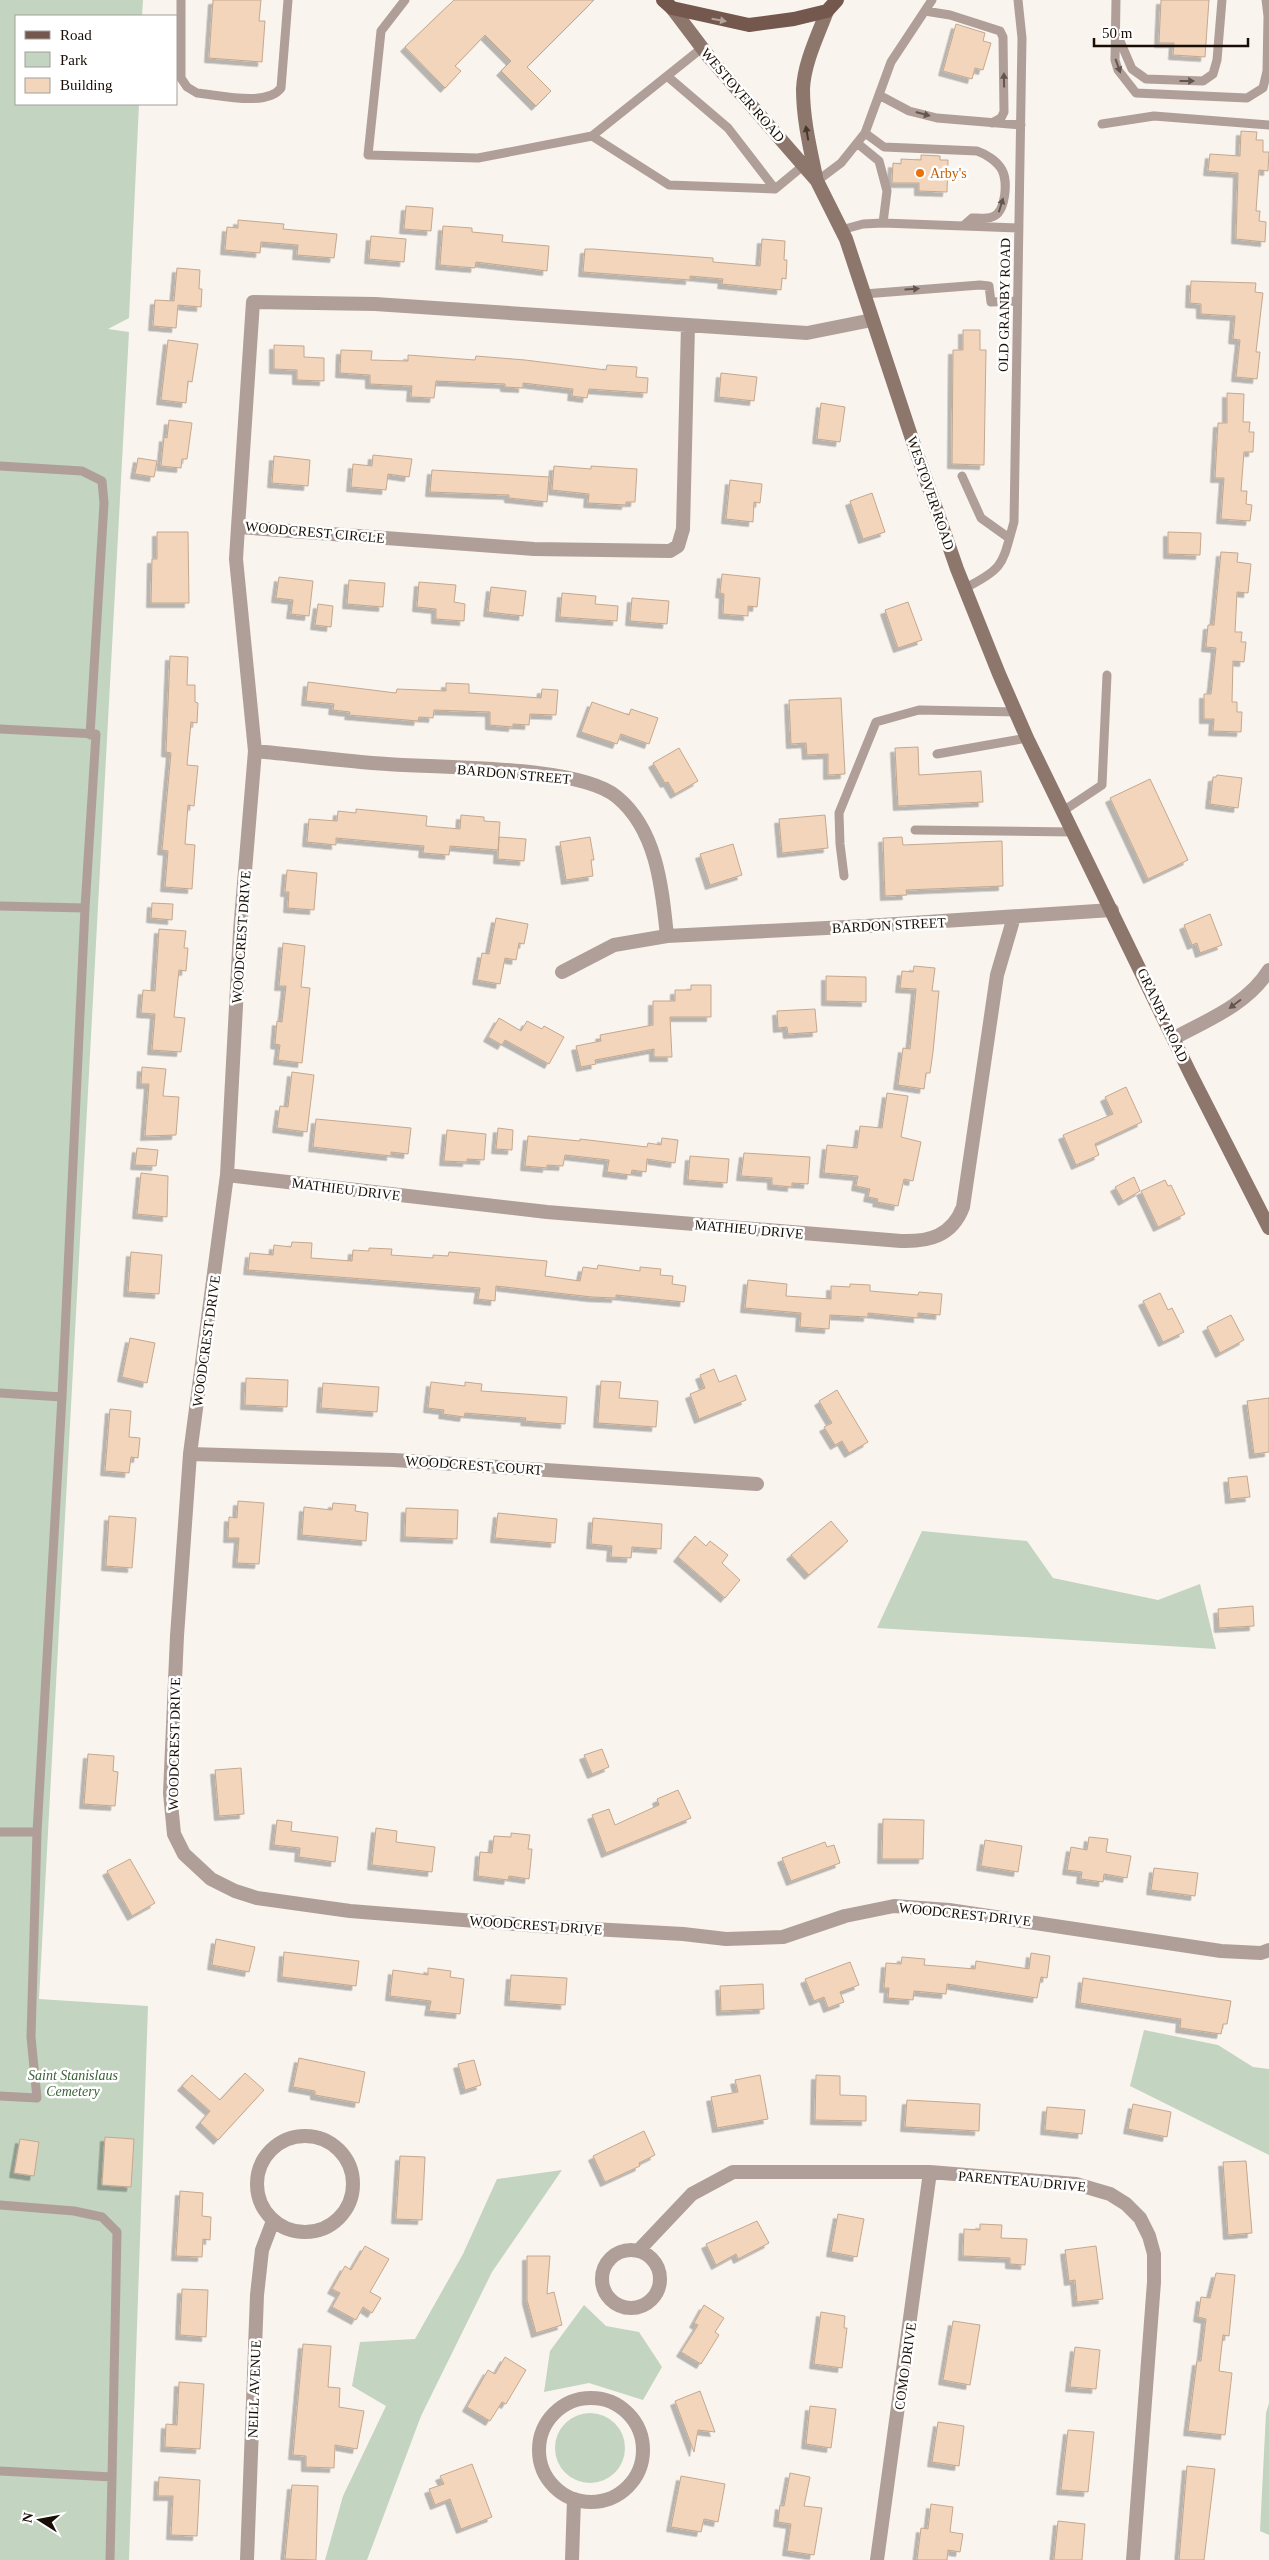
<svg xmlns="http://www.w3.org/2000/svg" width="1269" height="2560" viewBox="0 0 1269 2560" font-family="'Times New Roman',serif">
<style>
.green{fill:#c3d4c1}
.building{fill:#f2d5ba;stroke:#c4a88e;filter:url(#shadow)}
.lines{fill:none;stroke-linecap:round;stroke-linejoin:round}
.service{stroke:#af9f98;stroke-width:9}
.minor{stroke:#af9f98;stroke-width:14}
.secondary{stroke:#8d766c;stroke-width:14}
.primary{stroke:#74584d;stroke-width:14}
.oneway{fill:#b3a39d}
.oneway2{fill:#64564e}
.oneway3{fill:#47382e}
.food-dot{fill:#e8710a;stroke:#fff;stroke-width:2}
.labels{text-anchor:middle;stroke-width:5;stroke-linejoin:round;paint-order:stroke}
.street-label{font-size:14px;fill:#180e05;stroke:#fff}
.food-label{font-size:14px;fill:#c56008;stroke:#fff;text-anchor:start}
.park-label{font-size:14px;font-style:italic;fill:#3a6235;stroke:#fff}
</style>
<defs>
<filter id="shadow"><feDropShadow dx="-4.5" dy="4.5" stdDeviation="0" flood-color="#0004"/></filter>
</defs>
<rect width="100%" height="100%" fill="#faf4ef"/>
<path class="green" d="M0,0H143L142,16H16V104H139L129,318L108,329L129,332L39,1999L148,2006L129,2560H0Z
M922,1531L1027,1541L1053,1578L1158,1600L1200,1584L1216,1649L877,1628Z
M1144,2030L1218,2045L1253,2067L1269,2069V2155L1130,2086Z
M562,2170L492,2272L421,2416L367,2560H325L343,2496L386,2406L352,2386L360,2342L415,2339L463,2254L497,2179Z
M584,2305L606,2326L639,2332L662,2367L643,2400L589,2383L544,2392L550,2351Z
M1269,2403V2535L1260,2531L1266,2413Z
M555 2448a35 35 0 1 1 70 0a35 35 0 1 1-70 0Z"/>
<path class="building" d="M213,0H261L259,21H265L262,62L209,58Z
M454,0H594L527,67L551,91L536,106L501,71L511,61L485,35L455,66L461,71L445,88L405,47Z
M1161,0H1209L1205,57L1173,55L1174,43H1159Z
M956,24L985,33L983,41L991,43L983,70L975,68L972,79L943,71Z
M1241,131L1257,132L1256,140H1263V152H1269L1268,171L1259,170L1256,211H1260L1259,221L1266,222L1265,242L1236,239L1238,173L1208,171L1210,154L1240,156Z
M921,155L940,156V160H948L947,192L919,191V183H892L893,163L901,164V159L921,160Z
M406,206L433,208L431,231L404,229Z
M238,220L284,224L283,229L337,234L334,258L297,255L298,245L261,242L260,253L225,250L227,227L238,228Z
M443,226L472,228V232L503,235L502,242L549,246L547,271L476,262L475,268L440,265Z
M371,236L406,239L404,262L369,259Z
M762,239L785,241L784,260H787L786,279L782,278L781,290L722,284L723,279L690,276V280L583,272L585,249H593L713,258V262L760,266Z
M177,268L200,270L199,289H202L201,307L178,305L176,328L153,326L155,300L174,301Z
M1191,281L1256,283L1255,292L1263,293L1256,352H1260L1257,379L1236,377L1240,340L1233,339L1235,316L1201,314V304L1190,303Z
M963,330H980V350H986L984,465L952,464L953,350H963Z
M168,340L198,344L192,382L188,381L186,403L161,400Z
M274,345L304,346V357L324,358V381L297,380V370L274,369Z
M341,350L372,351L371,360L408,361V355L475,360L476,356L525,360L606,370L607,365L637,367L636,377L648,378L647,393L589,389L587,398L572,396L573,389L523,383V388L505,387V384L436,381L434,398L411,397L412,386L370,384V375L340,373Z
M721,373L757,377L754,401L719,397Z
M1227,393L1244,394L1243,422H1250L1249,432H1254L1253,452H1244L1241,491H1247L1246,504L1252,505L1250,521L1221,519L1224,478H1215L1218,423H1227Z
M821,403L845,407L840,442L817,439Z
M169,420L192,423L187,459H182L181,468L161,466L164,437L167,438Z
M373,455L412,459L409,477L388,474L386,490L351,487L353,464L372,466Z
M274,456L310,460L308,486L272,483Z
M138,458L157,461L154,477L135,474Z
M554,466L591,469V466L637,469L635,502H626V505L588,503L589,494L552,490Z
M432,470L549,477L547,502L509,498V495L430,492Z
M730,480L762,484L760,503L754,502L753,522L726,519Z
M872,493L885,532L863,539L850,501Z
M157,532H188L189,603H151L152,559H157Z
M1168,532L1201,533L1200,555L1168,554Z
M1221,552L1238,553L1237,562L1251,564L1248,593L1237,592L1235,632H1242L1241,642H1246L1244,662L1233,661L1232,702H1237V712H1242L1241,732L1213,731L1214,719H1204V694H1211L1216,648L1206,647L1208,625H1214Z
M722,574L760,578L757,607L748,606V616L723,614L724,594L720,593Z
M279,577L313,581L309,616L291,614L293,600L276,598Z
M349,580L385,583L383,607L347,604Z
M419,582L456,585L454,602L465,604L464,621L436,619V609L417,607Z
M491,587L526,591L523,616L488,612Z
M562,593L596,596L595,604L618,606L617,621L560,617Z
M632,598L669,601L667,624L630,621Z
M908,602L922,640L898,648L885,610Z
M318,604L333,606L331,627L315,625Z
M170,656L188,657L187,685H195V702L198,703L197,723L191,722L187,765L198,766L194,806L188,805L185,844L195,845L192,889L165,887L168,851L162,850L171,753L166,752Z
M308,682L396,693L397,689L446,691V683L469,684V693L541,698L542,689L558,690L556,715L530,714L529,725L513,724V727L490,725V712L434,710L433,718L419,717L418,721L349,715L350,712L333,710L334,704L306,701Z
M841,698L845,774L828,775V754L807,755L806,743L791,744L789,700Z
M592,702L629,715L631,709L658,718L649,744L621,734L617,744L581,732Z
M918,747L919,775L981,771L983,802L898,806L895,748Z
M679,748L698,781L675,794L668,782L665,783L653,763Z
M1217,775L1242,778L1238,808L1210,804L1213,777H1216Z
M1150,779L1188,860L1148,879L1110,798Z
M356,809L427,816L426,826L460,829L461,815L484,817V821L500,822L498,850L450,846L449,855L423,853L424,846L336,838V845L307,842L309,819L337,821L338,811L356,813Z
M825,815L828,848L782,853L779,819Z
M499,837L526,839L524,861L498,859Z
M590,837L594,860H591L593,876L566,880L560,842Z
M902,837L903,845L1002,841L1003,886L906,890L907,895L885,896L883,838Z
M733,844L742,875L710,885L700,854Z
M287,870L317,873L314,910L288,908L289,892H285Z
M152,903L173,904L172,920L151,918Z
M1210,914L1222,945L1200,953L1197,943L1192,945L1184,925Z
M496,918L528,924L524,944L519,943L516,960L505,958L500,984L477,980L482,953L489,954Z
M159,929L186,931L184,948H188L186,971L179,970L174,1017L185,1018L181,1052L152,1050L155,1014L141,1013L143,990L155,991Z
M283,943L305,946L301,987L310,988L302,1063L278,1060L280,1045L275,1044L277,1021L282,1022L286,986H279Z
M914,966L935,968L932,991H939L933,1052L930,1073H926L924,1089L898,1085L903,1048L910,1049L916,989L900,988L902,971L913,972Z
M826,976L866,977V1002L826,1001Z
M691,985H711V1017H670L672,1057H654V1049L595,1060L596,1064L581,1067L576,1046L601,1041L600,1035L653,1025V1001H675V990H691Z
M815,1009L817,1032L788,1034L787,1027L778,1028L777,1011Z
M499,1018L521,1031L527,1021L542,1029L544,1026L564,1037L549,1064L505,1040L502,1045L488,1037Z
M142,1067L166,1069L163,1096L179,1097L176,1135L145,1136L149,1084H141Z
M292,1072L314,1075L307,1132L277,1128L280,1106L288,1107Z
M1126,1087L1142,1122L1095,1144L1099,1155L1076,1165L1063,1135L1113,1114L1105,1097Z
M887,1093L908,1096L901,1137L921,1142L913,1181L904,1179L898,1206L877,1202L878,1199L868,1197L870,1189L856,1186L858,1176L824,1173L827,1145L857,1148L860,1126L882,1128Z
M316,1119L411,1128L408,1154L391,1152V1156L313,1147Z
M498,1128L513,1130L512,1150L496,1149Z
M447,1130L486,1134L484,1160L467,1159V1162L444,1161Z
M528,1136L580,1141V1139L647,1147L648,1143L661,1145L662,1138L678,1140L675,1163L647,1159L646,1172L632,1170L631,1175L607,1172L609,1160L565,1155L563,1166L547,1165V1168L525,1166Z
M137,1148L158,1150L156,1166L135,1165Z
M744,1153L810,1157L808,1184L792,1183V1187L772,1185V1178L741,1176Z
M690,1156L729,1159L727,1183L688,1180Z
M141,1173L168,1176L167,1217L137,1214Z
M1134,1177L1140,1191L1123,1201L1115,1187Z
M1165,1180L1168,1186L1171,1185L1185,1214L1158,1227L1141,1191Z
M292,1242L312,1243L311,1258L352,1261L353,1250L369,1251V1248L392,1249L391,1255L433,1258V1255L448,1256L449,1252L547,1261L545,1276L580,1281L583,1267L597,1269L598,1265L640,1271V1267L661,1269L660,1275L673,1276L672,1284L686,1286L684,1302L616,1295V1298L592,1297L496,1286L495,1301L478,1299L480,1288L248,1270L250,1253L273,1255L274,1245L291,1247Z
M131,1252L162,1255L159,1294L128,1292Z
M748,1280L787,1284L786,1296L831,1299V1286L850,1287V1284L870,1285V1291L918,1295L919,1292L942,1294L940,1315L918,1313V1318L868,1313V1317L830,1315L829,1329L800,1327L801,1313L745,1308Z
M1160,1293L1168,1310L1172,1308L1184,1332L1163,1342L1143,1301Z
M1231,1315L1244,1340L1220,1353L1207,1327Z
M130,1338L155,1343L147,1383L122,1377Z
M714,1369L719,1382L736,1375L746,1400L699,1419L690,1394L705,1388L700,1375Z
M246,1378L288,1380L287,1407L245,1405Z
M601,1381L621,1382L619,1398L658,1401L656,1427L598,1423Z
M431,1382L465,1386V1382L482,1384L481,1391L567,1397L565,1424L525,1421L526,1418L465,1413L464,1417L443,1414L444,1410L428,1408Z
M323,1383L379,1387L377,1412L321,1408Z
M837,1390L868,1442L849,1453L842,1441L835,1445L824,1427L832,1423L819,1401Z
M1269,1398V1452L1254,1454L1247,1401Z
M110,1409L131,1411L129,1437L140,1438L138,1458L131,1457L129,1473L105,1471Z
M1247,1476L1250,1497L1230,1499L1228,1478Z
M238,1501L264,1503L259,1564L237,1563L239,1538H228L229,1517L237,1518Z
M333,1503L356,1505L355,1511L368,1513L366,1541L302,1535L304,1507L332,1510Z
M406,1508L458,1510L457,1539L405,1537Z
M498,1513L557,1519L555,1543L495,1538Z
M109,1516L136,1518L132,1568L106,1566Z
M593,1518L662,1524L661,1549L632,1547L631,1558L611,1557L612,1546L591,1544Z
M831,1521L848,1541L809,1575L791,1555Z
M695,1536L706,1546L710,1541L728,1555L722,1563L740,1580L725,1598L678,1557Z
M1253,1606L1254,1626L1219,1628L1218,1609Z
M602,1749L609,1767L592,1774L584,1755Z
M88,1754L114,1756L113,1771L118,1772L115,1806L84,1804Z
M241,1768L244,1814L219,1816L215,1770Z
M678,1790L691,1818L606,1853L592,1815L609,1809L615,1825L659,1805L657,1799Z
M883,1819L924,1820L923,1859H882Z
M277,1820L292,1822L291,1831L338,1837L335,1862L299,1857L300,1848L274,1845Z
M376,1828L397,1831L396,1842L435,1847L432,1872L372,1865Z
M511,1833L530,1835L528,1849H532L529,1879L509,1876L508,1880L478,1876L480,1852L492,1853L494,1836L511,1837Z
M1089,1837L1108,1839L1106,1852L1131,1856L1127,1878L1104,1874L1103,1882L1081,1879L1082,1872L1067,1870L1071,1847L1087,1850Z
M985,1840L1022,1846L1018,1872L981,1866Z
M825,1842L827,1847L834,1845L840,1863L791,1881L782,1858Z
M130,1859L155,1903L132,1916L107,1871Z
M1154,1868L1198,1873L1195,1896L1151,1890Z
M216,1939L255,1947L249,1972L212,1965Z
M284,1952L359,1961L356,1986L282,1977Z
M1031,1953L1050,1956L1047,1978L1041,1977L1037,1998L947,1984L946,1994L914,1991L913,2000L888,1998L889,1988H884L886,1963L901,1964L902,1957L925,1959L924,1965L975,1969L976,1961L1029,1969Z
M850,1962L859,1985L840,1992L844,2002L828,2008L824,1997L814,2001L805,1979Z
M428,1968L451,1971L450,1977L464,1979L460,2014L429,2011L431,2001L390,1996L393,1970L428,1975Z
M511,1975L567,1978L565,2005L509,2001Z
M1083,1978L1231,2001L1227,2024H1223L1221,2034L1180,2028L1181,2019L1080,2003Z
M763,1984L764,2009L721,2011L720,1986Z
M299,2058L365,2072L359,2103L315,2095V2091L293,2087Z
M474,2060L481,2085L465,2090L458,2064Z
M245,2073L264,2090L218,2140L200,2123L210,2111L182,2086L192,2075L220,2100Z
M760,2075L768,2119L717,2128L711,2097L738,2092L735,2080Z
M816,2075L840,2076V2095L866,2096V2121L815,2120Z
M907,2100L980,2104L979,2131L905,2127Z
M1133,2104L1171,2112L1167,2137L1128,2129Z
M1047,2107L1085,2110L1082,2134L1045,2130Z
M644,2131L655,2155L639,2163L640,2166L605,2182L593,2156Z
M105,2137L134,2139L131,2187L102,2185Z
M20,2139L39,2142L34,2176L14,2173Z
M400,2156L425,2157L422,2220L396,2219Z
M1246,2161L1252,2233L1228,2235L1223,2162Z
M180,2191L203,2193L202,2216L211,2217L210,2240L203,2239L202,2257L176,2256Z
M838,2214L864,2219L857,2257L831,2252Z
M757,2221L769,2243L738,2259L736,2254L716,2265L706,2244Z
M980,2224L1002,2225L1001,2238L1027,2239L1025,2265L1010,2264V2258L963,2256L964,2229L980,2230Z
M365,2246L389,2259L370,2292L381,2298L372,2313L363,2307L356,2320L332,2307L340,2293L332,2289L345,2266L351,2270Z
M1096,2246L1103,2299L1077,2302L1075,2280L1069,2281L1065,2250Z
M527,2256H550L547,2294L554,2292L562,2325L536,2333L527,2300Z
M1216,2273L1235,2275L1229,2336L1223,2335L1219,2371L1232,2373L1225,2435L1188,2431L1197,2361H1201L1206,2319L1198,2317L1201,2297L1210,2298Z
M182,2289L208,2290L206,2337L180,2335Z
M704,2305L724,2318L715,2332L719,2335L701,2364L681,2352L698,2325L694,2323Z
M821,2312L845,2316L844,2328H847L842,2368L814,2364Z
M953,2321L980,2325L970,2385L943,2380Z
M303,2344L331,2346L328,2387L340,2388L339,2407L364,2411L357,2449L335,2445L334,2468L306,2467V2456L293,2455Z
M1075,2347L1100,2350L1096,2389L1070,2387Z
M505,2357L526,2370L506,2404L502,2402L490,2421L467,2407L488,2370L495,2374Z
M179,2382L204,2384L200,2449L165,2447L166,2424L177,2425Z
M700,2391L715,2432L698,2430L694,2452L675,2401Z
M810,2406L836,2409L831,2448L806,2444Z
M938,2422L964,2426L959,2466L932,2462Z
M1068,2430L1094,2432L1088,2492L1061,2490Z
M472,2464L492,2517L461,2529L450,2499L435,2505L429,2489L444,2484L440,2476Z
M1187,2466L1215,2469L1204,2560H1179Z
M790,2473L810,2477L804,2506L822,2508L814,2555L787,2551L791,2524L778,2522L780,2505L784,2506Z
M681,2476L725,2484L718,2522L704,2519L701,2532L671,2527Z
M159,2477L200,2480L197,2536L171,2535L173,2496H158Z
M292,2485L318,2486L316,2560L285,2559Z
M931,2504L953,2507L950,2532L963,2534L960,2552L948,2550L947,2560H917L921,2528L928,2529Z
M1058,2521L1085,2524L1082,2560H1054Z"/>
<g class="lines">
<path class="service" d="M181,0V78L187,87L197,93C219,95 267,107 281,88L288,0
M405,0L381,31L368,155L478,158L592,136
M1116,0L1115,60L1118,70L1136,93L1247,98L1263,88L1267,71H1269
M1266,0L1268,16L1267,71
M925,11L950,15L1000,31L1003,37L1004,112L1001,118L992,123
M1117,34L1132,69L1146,79L1203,81L1213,74L1217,60L1222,0
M702,48L592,136L669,185L775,189L804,165
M667,76L728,128L775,189
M879,95L909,111L937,118L1021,125
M1102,124L1154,116L1269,125
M865,133L884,147L977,151C986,154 997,161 1002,170C1008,181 1006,213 992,217C986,219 978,218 972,218L963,226
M857,143L879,161L887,191L883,223
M817,181L841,163L865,133L891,62L932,0
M841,230L863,224L883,223L1019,228
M864,294L980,285L989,286L991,302L1017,301
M0,466L82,471L102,481L104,503L90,735
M962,476L981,518L1009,538
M965,588C1005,568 1002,564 1014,522L1022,38L1018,0
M0,729L96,734L85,908L0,906
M937,754L1027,738
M1063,811L1102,785L1107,675
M915,830L1073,832
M844,876L840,844L839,813L876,722L919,710L1017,712
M0,1393L62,1397L85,908
M0,1832H37L31,2037L37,2098L0,2096
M37,1832L62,1397
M0,2205L74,2211L102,2217L117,2232L112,2477L0,2471
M110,2560L112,2477"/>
<path class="minor" d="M688,325L683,529L678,546L670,551L534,549L238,527L253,302L375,304L807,333L872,320
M238,527L236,559L255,751L240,931L227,1175L190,1454L177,1636L170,1793L174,1834L184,1854L211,1879L235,1891L257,1898L350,1911L539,1926L683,1934L726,1939L783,1937L845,1916L894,1906L949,1910L1221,1951L1261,1953L1269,1950
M255,751C299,755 343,761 387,764C441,768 579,765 617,797C657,830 662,888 667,936L866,926L1112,910
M562,972L614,945L667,936
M1174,1038C1208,1020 1248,1004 1269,970
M227,1175L547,1212L901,1241C929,1242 952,1236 963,1207L997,975L1014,917
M190,1454L394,1460L757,1484
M257 2184a48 48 0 1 1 96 0a48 48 0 1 1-96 0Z
M602 2279a29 29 0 1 1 58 0a29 29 0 1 1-58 0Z
M638,2251L692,2194L733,2172H930L1076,2184L1110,2194L1126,2204L1140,2218L1149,2236L1154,2254V2282L1133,2560
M539 2450a52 52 0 1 1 104 0a52 52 0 1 1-104 0Z
M247,2560L257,2295L262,2250L273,2221
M572,2560L574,2499
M877,2560L930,2172"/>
<path class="secondary" d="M672,8L709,57L817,181L846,239L915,448L957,569L999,674L1027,738L1190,1073L1269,1228
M816,177C810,148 803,119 803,89C804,63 818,35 827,11"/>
<path class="primary" d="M663,0L672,8L749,25L794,19L827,11L837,0"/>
</g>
<defs><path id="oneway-solid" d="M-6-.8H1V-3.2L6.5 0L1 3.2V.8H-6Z" transform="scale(1.25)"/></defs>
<use class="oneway" href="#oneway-solid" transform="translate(719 20) rotate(10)"/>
<g class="oneway2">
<use href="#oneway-solid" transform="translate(1118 66) rotate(70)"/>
<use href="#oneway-solid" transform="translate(1004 80) rotate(-91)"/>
<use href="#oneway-solid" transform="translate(1187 81)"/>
<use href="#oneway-solid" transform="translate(923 114) rotate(15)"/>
<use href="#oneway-solid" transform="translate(1001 205) rotate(-73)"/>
<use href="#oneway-solid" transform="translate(912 289) rotate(-4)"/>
<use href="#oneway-solid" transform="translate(1235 1004) rotate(143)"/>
</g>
<use class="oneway3" href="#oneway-solid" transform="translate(807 133) rotate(-100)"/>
<circle class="food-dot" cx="920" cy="173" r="5"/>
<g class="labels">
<g class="street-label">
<text transform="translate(743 95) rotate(49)" y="5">WESTOVER ROAD</text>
<text transform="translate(1004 305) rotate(-89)" y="5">OLD GRANBY ROAD</text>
<text transform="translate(931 493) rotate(71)" y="5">WESTOVER ROAD</text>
<text transform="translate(315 532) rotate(5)" y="5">WOODCREST CIRCLE</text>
<text transform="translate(514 774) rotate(5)" y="5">BARDON STREET</text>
<text transform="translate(889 925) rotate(-3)" y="5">BARDON STREET</text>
<text transform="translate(241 937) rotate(-86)" y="5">WOODCREST DRIVE</text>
<text transform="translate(1163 1015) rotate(65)" y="5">GRANBY ROAD</text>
<text transform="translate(346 1189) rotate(7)" y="5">MATHIEU DRIVE</text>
<text transform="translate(749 1229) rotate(5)" y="5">MATHIEU DRIVE</text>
<text transform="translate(206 1341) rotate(-82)" y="5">WOODCREST DRIVE</text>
<text transform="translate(474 1465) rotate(4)" y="5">WOODCREST COURT</text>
<text transform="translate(174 1744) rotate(-89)" y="5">WOODCREST DRIVE</text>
<text transform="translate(965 1914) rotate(6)" y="5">WOODCREST DRIVE</text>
<text transform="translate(536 1925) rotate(4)" y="5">WOODCREST DRIVE</text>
<text transform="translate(1022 2181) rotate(5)" y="5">PARENTEAU DRIVE</text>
<text transform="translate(905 2366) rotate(-82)" y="5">COMO DRIVE</text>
<text transform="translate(254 2389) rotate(-88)" y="5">NEILL AVENUE</text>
</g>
<g class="food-label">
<text x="930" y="178">Arby's</text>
</g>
<g class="park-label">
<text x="73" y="2080">Saint Stanislaus<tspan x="73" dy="16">Cemetery</tspan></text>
</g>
</g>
<rect x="15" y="15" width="162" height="90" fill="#ffffff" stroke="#a39f9b"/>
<rect x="25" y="31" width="25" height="8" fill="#74584d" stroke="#a39f9b"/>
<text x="60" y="40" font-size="15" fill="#180e05">Road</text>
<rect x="25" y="52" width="25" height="15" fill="#c3d4c1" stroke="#a39f9b"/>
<text x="60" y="65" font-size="15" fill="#180e05">Park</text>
<rect x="25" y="78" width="25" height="15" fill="#f2d5ba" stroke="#a39f9b"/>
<text x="60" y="90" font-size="15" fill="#180e05">Building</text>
<g transform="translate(40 2520) rotate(281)" stroke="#ffffff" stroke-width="4" paint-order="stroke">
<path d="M0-4L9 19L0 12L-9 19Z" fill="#180e05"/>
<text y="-8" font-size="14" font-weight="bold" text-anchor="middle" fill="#180e05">N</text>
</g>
<path d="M1094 38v8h154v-8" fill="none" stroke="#180e05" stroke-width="2.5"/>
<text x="1102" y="38" font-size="15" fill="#180e05" stroke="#ffffff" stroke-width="4" paint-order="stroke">50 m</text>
</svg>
